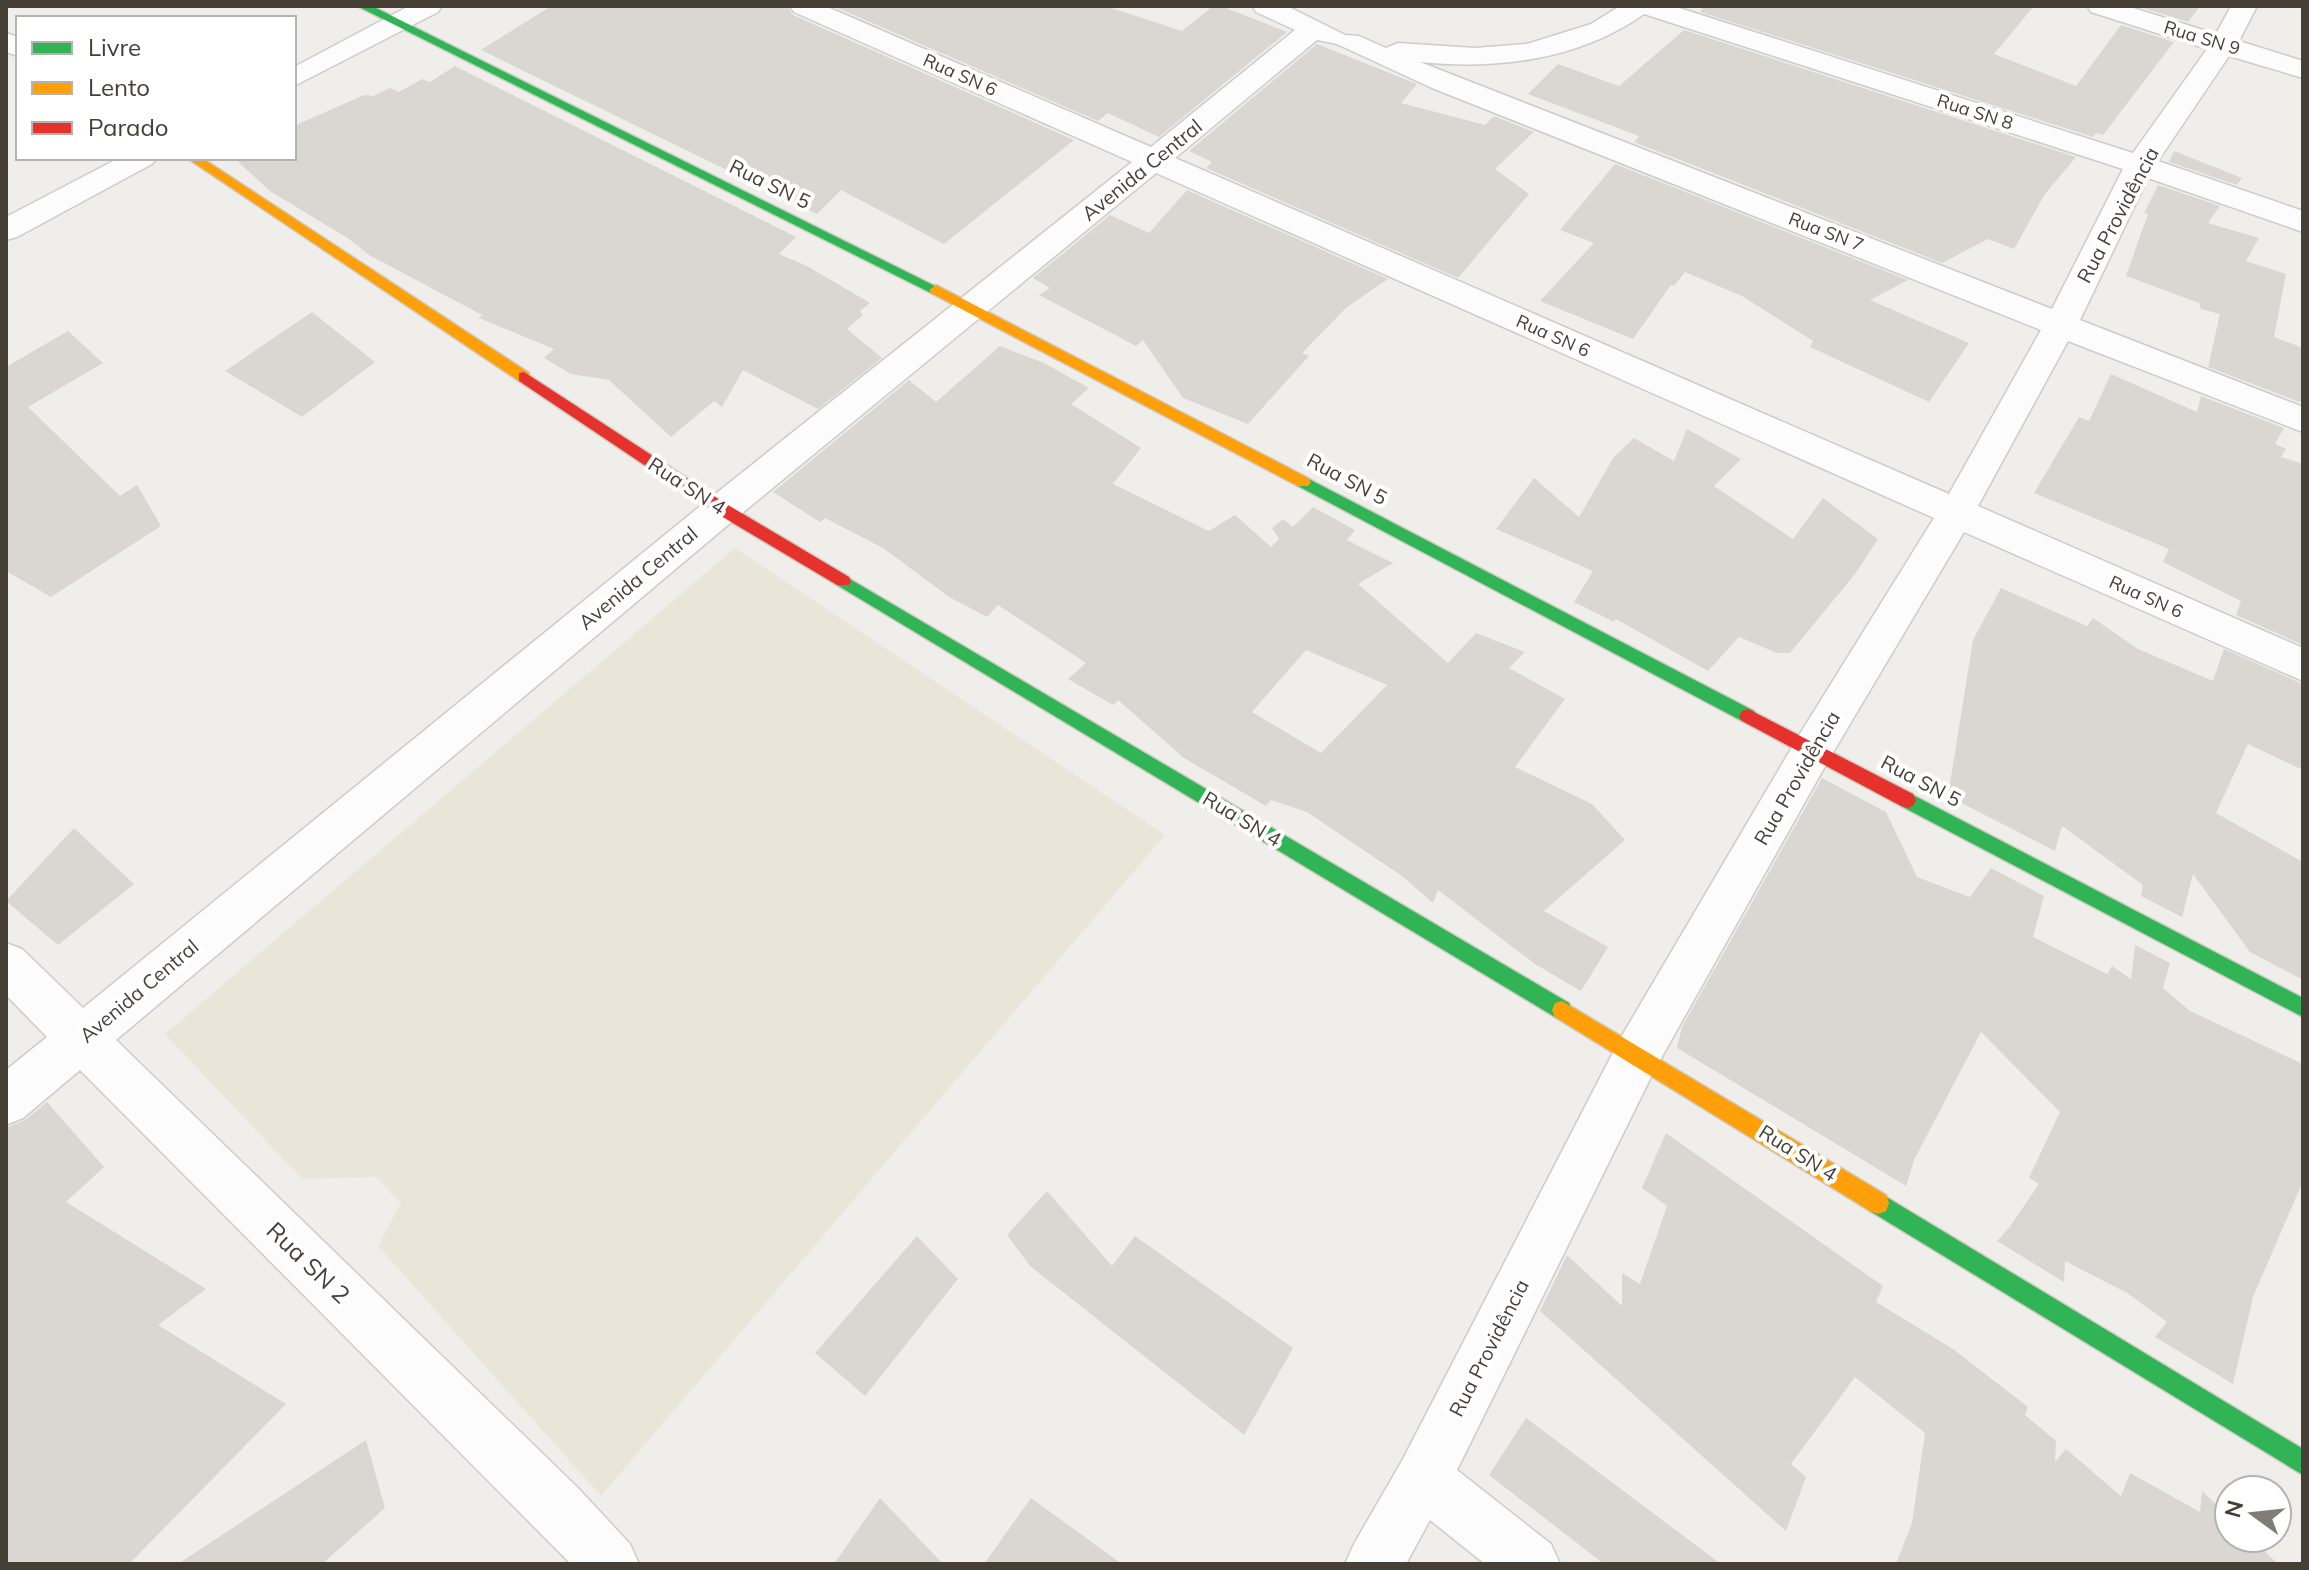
<svg xmlns="http://www.w3.org/2000/svg" width="2309" height="1570" viewBox="0 0 2309 1570" font-family="Mulish,sans-serif">
<style>
.education{fill:#eae5d9}
.building{fill:#dad7d2;fill-rule:evenodd}
.lines{fill:none;stroke-linecap:round;stroke-linejoin:round}
.street-casing{stroke:#ceccc7;stroke-width:3}
.fast-casing{stroke:#cecbc1;stroke-width:3}
.slow-casing{stroke:#cecbc1;stroke-width:3}
.jam-casing{stroke:#cecbc1;stroke-width:3}
.street{fill:#fdfcfc;fill-rule:evenodd}
.fast{fill:#30b455;fill-rule:evenodd}
.slow{fill:#ff9f0a;fill-rule:evenodd}
.jam{fill:#e5322d;fill-rule:evenodd}
.labels{text-anchor:middle;stroke-width:8;stroke-linejoin:round;paint-order:stroke}
.far-street-label{font-size:18px;fill:#453f36;stroke:#fff}
.street-label{font-size:20px;fill:#453f36;stroke:#fff}
.near-street-label{font-size:24px;fill:#453f36;stroke:#fff}
</style>
<rect width="100%" height="100%" fill="#f0eeea"/>
<path class="education" d="M735,548L1165,835L601,1496L378,1246L401,1203L376,1177L302,1179L165,1034Z"/>
<path class="building" d="M551,6H787L793,15L1074,140L944,244L841,190L817,214L481,50Z
M833,6H1105L1182,31L1213,6H1221L1287,32L1159,137L1108,113L1098,121Z
M1704,6H2034L1994,54L2076,86L2121,25L2174,42L2103,135L2096,133L2093,137L1700,12Z
M2137,6H2200L2188,22Z
M1684,30L2076,157L2045,194L2014,249L1988,239L1942,263L1634,142L1639,136L1528,94L1558,64L1619,86Z
M1317,44L1417,84L1401,103L1485,125L1494,116L1534,132L1495,169L1529,194L1458,278L1206,168L1212,162L1189,151Z
M455,66L796,237L779,254L807,266L870,303L860,311L863,315L847,329L882,358L818,409L743,370L722,407L714,401L671,437L609,380L571,374L544,358L554,349L479,318L482,315L369,255L349,239L270,191L234,158H294V126L364,95L373,96L390,88L399,92L422,79L430,82Z
M2174,151L2242,178L2237,185L2169,162Z
M1615,164L1908,280L1870,300L1969,343L1929,402L1810,347L1813,341L1742,296L1685,272L1674,286L1671,285L1633,339L1540,301L1594,243L1560,230Z
M2158,185L2220,206L2208,223L2259,238L2246,261L2286,274L2274,337L2303,348V397L2300,402L2208,367L2220,314L2201,309L2199,303L2126,276L2148,214L2144,213Z
M1187,190L1388,279L1347,307L1302,353L1309,356L1248,424L1183,398L1143,340L1136,346L1039,295L1050,288L1033,278L1110,215L1149,233Z
M312,312L375,362L302,417L225,371Z
M68,331L103,363L28,407L120,496L137,485L161,526L51,597L6,571V367Z
M1000,346L1044,363L1089,388L1071,404L1141,448L1113,484L1209,531L1235,515L1271,547L1279,539L1272,528L1283,519L1293,527L1313,507L1355,530L1347,540L1393,563L1358,584L1448,663L1476,633L1525,652L1509,668L1565,699L1515,767L1592,804L1625,840L1544,911L1608,947L1581,991L1535,964L1438,890L1433,903L1402,876L1307,812L1271,800L1266,806L1184,758L1118,700L1113,705L1068,679L1086,663L998,605L987,617L949,597L883,548L825,518L820,522L773,492L909,380L936,402ZM1306,650L1387,685L1321,753L1252,712Z
M2111,374L2197,412L2201,396L2284,428L2275,444L2286,449L2281,457L2303,464V645L2236,615L2241,601L2163,562L2169,549L2034,493L2079,417L2089,421Z
M1687,429L1741,459L1714,486L1793,539L1823,498L1878,539L1855,574L1790,653H1777L1739,637L1708,671L1616,619L1614,622L1574,602L1593,571L1496,529L1534,478L1579,517L1614,457L1634,438L1674,461Z
M2001,588L2087,626L2093,618L2138,649L2213,681L2224,649L2303,684V770L2248,744L2216,813L2303,862V980L2250,952L2193,874L2182,917L2141,896L2143,885L2062,826L2055,851L1948,796L1973,640Z
M1822,778L1886,812L1917,877L1970,897L1991,868L2044,896L2033,937L2107,974L2112,966L2131,979L2135,945L2170,963L2163,988L2190,1011L2303,1064V1181L2253,1297L2233,1384L2155,1337L2167,1322L2127,1293L2065,1261L2064,1282L1997,1241L2009,1228L2039,1184L2029,1178L2060,1112L1981,1032L1914,1160L1906,1186L1677,1048L1682,1027Z
M74,828L134,884L58,945L6,901Z
M47,1102L104,1167L66,1202L206,1289L158,1325L286,1404L129,1564H6V1128L25,1120Z
M1666,1133L1883,1286L1876,1302L1953,1349L2028,1407L2025,1415L2056,1441L2055,1462L2066,1449L2121,1496L2130,1473L2200,1512L2202,1491L2229,1517V1538H2251L2278,1564H1896L1912,1523L1925,1433L1855,1377L1791,1464L1806,1477L1786,1531L1540,1311L1567,1255L1622,1306V1273L1640,1284L1667,1206L1642,1188Z
M1047,1191L1112,1266L1135,1236L1293,1348L1244,1435L1030,1266L1007,1235Z
M917,1236L958,1279L865,1396L815,1353Z
M1526,1418L1721,1564H1604L1489,1475Z
M366,1440L385,1508L322,1564H178Z
M880,1498L943,1564H834Z
M1031,1498L1122,1564H984Z"/>
<g class="lines">
<g class="street-casing">
<path id="street" d="M409,6H442L438,12L294,86V67Z
M790,6H825L1151,147L1295,30L1256,12L1252,6H1287L1345,35L1359,36L1386,48L1398,43L1475,48L1527,44L1591,24L1620,6H1673L2133,153L2207,49L2091,12L2087,6H2127L2216,34L2231,6H2257L2239,41L2303,61V78L2229,56L2158,161L2303,211V232L2148,178L2080,320L2303,407V432L2068,341L1978,506L2303,648V681L1964,532L1828,761L1654,1071L1457,1470L1551,1544L1560,1564H1485L1430,1520L1406,1564H1345L1354,1544L1403,1459L1620,1039L1798,737L1934,518L1156,173L735,519L116,1040L578,1488L630,1544L639,1564H571L80,1070L23,1118L6,1125V1070L47,1037L6,995V943L22,949L83,1008L709,499L1132,162L794,12ZM1644,14L2123,169L2052,309L1420,62C1497,70 1579,60 1644,14ZM1317,40L1337,44L1432,88L2041,330L1949,494L1175,158Z
M6,33L18,37V56L6,52Z
M119,158H157L152,164L17,237L6,240V217Z"/>
</g>
<g class="fast-casing">
<path id="fast" d="M357,6H372L943,290L941,293H931Z
M1303,476L1754,711L1757,716L1754,721H1742L1298,486L1295,482L1298,478Z
M843,575L1569,1003L1572,1010L1569,1017L1562,1019L1555,1017L837,585L835,581L837,577Z
M1907,792L2303,998V1017L1901,806L1898,800L1901,794Z
M1878,1192L2303,1449V1475L1870,1211L1867,1203L1870,1195Z"/>
</g>
<g class="slow-casing">
<path id="slow" d="M187,158H202L529,373V381H519Z
M936,285L1308,478L1311,482L1308,486H1298L931,293L929,290Z
M1562,1001L1886,1195L1889,1203L1886,1211L1878,1214L1870,1211L1555,1017L1552,1010L1555,1003Z"/>
</g>
<g class="jam-casing">
<path id="jam" d="M524,372L728,505L849,577L851,581L849,585H837L716,513L519,381V373Z
M1748,709L1913,794L1916,800L1913,806L1907,808L1901,806L1742,721L1739,716L1742,711Z"/>
</g>
<use href="#street" class="street"/>
<use href="#fast" class="fast"/>
<use href="#slow" class="slow"/>
<use href="#jam" class="jam"/>
</g>
<g class="labels">
<g class="far-street-label">
<text transform="translate(2202 38) rotate(17)" y="6">Rua SN 9</text>
<text transform="translate(960 75) rotate(24)" y="6">Rua SN 6</text>
<text transform="translate(1975 112) rotate(18)" y="6">Rua SN 8</text>
<text transform="translate(1826 232) rotate(21)" y="6">Rua SN 7</text>
<text transform="translate(1553 336) rotate(24)" y="6">Rua SN 6</text>
<text transform="translate(2146 597) rotate(24)" y="6">Rua SN 6</text>
</g>
<g class="street-label">
<text transform="translate(1142 170) rotate(-39)" y="7">Avenida Central</text>
<text transform="translate(770 184) rotate(26)" y="7">Rua SN 5</text>
<text transform="translate(2118 215) rotate(-62)" y="7">Rua Providência</text>
<text transform="translate(1347 479) rotate(28)" y="7">Rua SN 5</text>
<text transform="translate(687 486) rotate(33)" y="7">Rua SN 4</text>
<text transform="translate(638 578) rotate(-40)" y="7">Avenida Central</text>
<text transform="translate(1797 778) rotate(-60)" y="7">Rua Providência</text>
<text transform="translate(1921 781) rotate(28)" y="7">Rua SN 5</text>
<text transform="translate(1242 819) rotate(31)" y="7">Rua SN 4</text>
<text transform="translate(139 991) rotate(-40)" y="7">Avenida Central</text>
<text transform="translate(1798 1153) rotate(32)" y="7">Rua SN 4</text>
<text transform="translate(1489 1348) rotate(-63)" y="7">Rua Providência</text>
</g>
<g class="near-street-label">
<text transform="translate(308 1263) rotate(44)" y="8">Rua SN 2</text>
</g>
</g>
<rect width="2309" height="1570" fill="none" stroke="#453f36" stroke-width="16"/>
<rect x="16" y="16" width="280" height="144" fill="#ffffff" stroke="#b5b2af" stroke-width="2"/>
<rect x="32" y="42" width="40" height="12" fill="#30b455" stroke="#b5b2af" stroke-width="2"/>
<text x="88" y="56" font-size="24" fill="#453f36">Livre</text>
<rect x="32" y="82" width="40" height="12" fill="#ff9f0a" stroke="#b5b2af" stroke-width="2"/>
<text x="88" y="96" font-size="24" fill="#453f36">Lento</text>
<rect x="32" y="122" width="40" height="12" fill="#e5322d" stroke="#b5b2af" stroke-width="2"/>
<text x="88" y="136" font-size="24" fill="#453f36">Parado</text>
<g transform="translate(2253 1514) rotate(285)"><circle r="38" fill="#ffffff" stroke="#b5b2af" stroke-width="2"/>
<path d="M0-6L14 30L0 20L-14 30Z" fill="#817c75"/>
<text y="-12" font-size="22" font-weight="bold" text-anchor="middle" fill="#453f36">N</text>
</g>
</svg>
